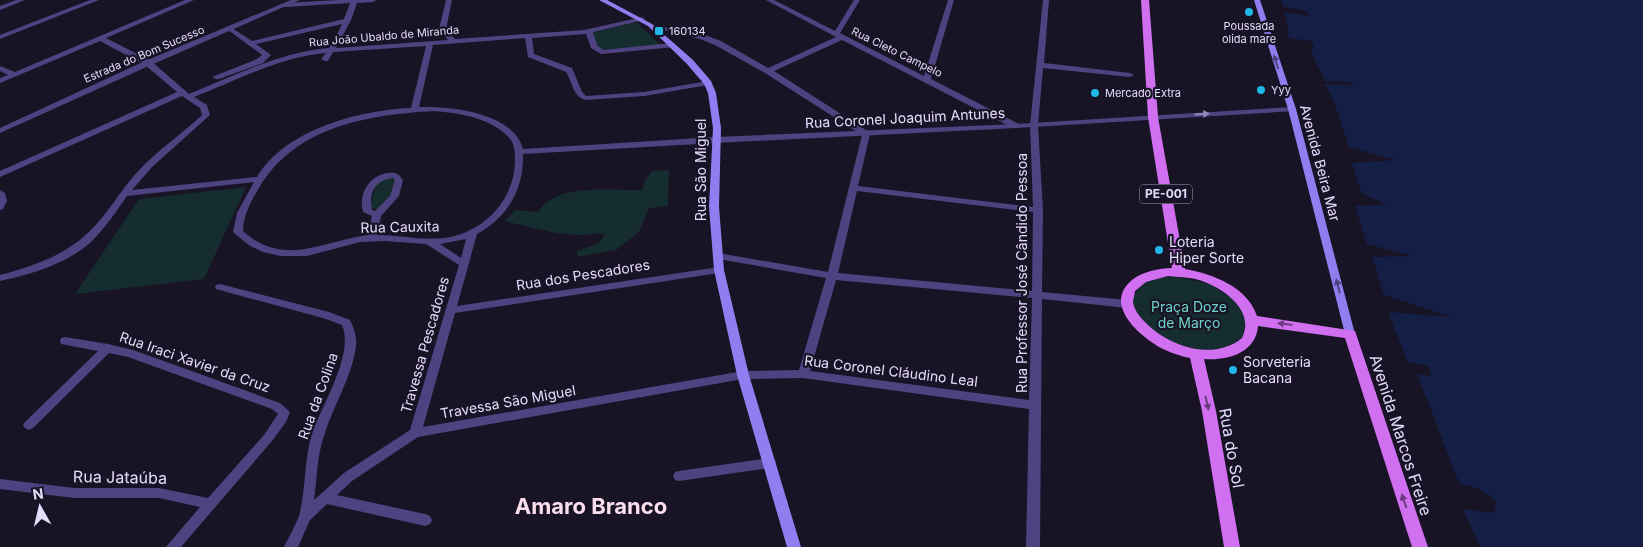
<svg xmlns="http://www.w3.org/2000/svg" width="1643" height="547" viewBox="0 0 1643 547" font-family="Inter,sans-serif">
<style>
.green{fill:#162d30}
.water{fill:#131f44}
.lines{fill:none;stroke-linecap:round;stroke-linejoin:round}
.minor{fill:#4e4380;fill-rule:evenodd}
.tertiary{fill:#4e4380;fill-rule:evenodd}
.secondary{fill:#907ef0;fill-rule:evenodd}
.primary{fill:#d06fef;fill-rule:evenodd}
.oneway{fill:#4f4381}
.oneway2{fill:#9288b7}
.oneway3{fill:#6b3c80}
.poi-dot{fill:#1eb7e6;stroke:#191326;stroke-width:2}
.labels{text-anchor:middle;stroke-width:4.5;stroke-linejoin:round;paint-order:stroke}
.far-poi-label{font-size:11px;fill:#e4dcfb;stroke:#191326;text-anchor:start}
.far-street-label{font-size:11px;fill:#e4dcfb;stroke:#191326}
.shield{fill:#191326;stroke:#a7a0bb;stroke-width:1}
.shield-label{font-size:12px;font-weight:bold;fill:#e4dcfb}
.street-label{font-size:14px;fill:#e4dcfb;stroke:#191326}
.poi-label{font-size:14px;fill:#e4dcfb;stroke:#191326;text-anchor:start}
.park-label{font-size:14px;fill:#6fd4c8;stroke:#191326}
.near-street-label{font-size:16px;fill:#e4dcfb;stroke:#191326}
.near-district-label{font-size:22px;font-weight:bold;fill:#fbdeed;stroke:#191326}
</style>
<rect width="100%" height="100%" fill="#191326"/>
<path class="green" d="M636,22L661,45L601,50L596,46L592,32Z
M669,170L668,206L649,208L639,232L616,250L577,257V251L599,243L605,234C594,232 585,236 574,235C550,233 528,227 505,221L515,210L538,212C556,182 612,191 642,190L644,182L652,171Z
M381,178H396L387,205C381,208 375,211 369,207L378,179Z
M246,187L204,279L75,294L139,199Z
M1174,276L1210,284L1233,299L1242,311L1247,323V331L1238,344L1211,353L1160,341L1132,307C1133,283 1152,277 1174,276Z"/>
<path class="water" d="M1281,0H1643V547H1480L1463,509L1490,513L1495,511L1496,502C1487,490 1472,487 1459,483L1417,374L1431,376L1429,366L1408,362L1388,312L1452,317L1384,295L1372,257L1413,256L1367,244L1355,206L1388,205L1361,193L1352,163L1395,160L1349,147L1334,101L1324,84L1355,85L1349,82L1325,81L1311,52L1314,46L1311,41L1289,38L1285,12L1309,16L1307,11L1283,7Z"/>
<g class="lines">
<path class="minor" d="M16,0H25L0,10V6Z
M90,0H99L0,39V35Z
M185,0H194L106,38L151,61L189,94C234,76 280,52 329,48L335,39L342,24L256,44L271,55L263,63L219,79H216L212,77L257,59L262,55L228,30V28H232L252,41L344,19L350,3L285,7L282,5L285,3L338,0H376L373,2L357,3L351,20L336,48L448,40L439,29L446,0H452L446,29L455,39L584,30L642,17L645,19L644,20L593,32L597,45L603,50L672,43L676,45L675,47L601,54L591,48L586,34L532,38L534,54L572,68L582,92L586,96L644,92L708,81L712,83L708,85L644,96L585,100C572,95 573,83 566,72L528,57L525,38L433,45L419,107C450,106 513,112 523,149L716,137L720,140L716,143L523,154C524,189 508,217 477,234L457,306L719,267L724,270L719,273L455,313L423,427L743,371L799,370L826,278L718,259L713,256L718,253L828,272L862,135L765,73L715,45L700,39L648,26V24L705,35L721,41L768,68L836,37L766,0H774L835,31L854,0H860L840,33L924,76L948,0H954L931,79L1019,124V128H1013L842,40L774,71L869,132L870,134L858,186L1033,207L1030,125L1043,0H1049L1044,63L1130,73L1134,75L1130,77L1043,68L1038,125L1043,210L1042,292L1127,300L1132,304L1127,308L1042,299L1040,547H1026L1029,409L803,378L743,379L418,437L352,481L337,495L425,514L430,516L432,520L430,524L425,526L327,504L310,520L298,547H284C289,537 295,526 299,516C306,490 304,462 311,437C320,407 355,355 342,325L326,319L216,289L215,287L216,285L220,284L329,312L350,320C354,328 357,337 356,346C352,377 333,406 324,436C317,455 317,480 314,500L344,473L410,430L459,265L426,244L384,241L360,242L307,256H280L263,252L250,246L233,232L237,213L254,182L127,196C116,212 105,228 91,242C66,264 32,274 0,281V275C38,265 74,252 99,221C114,204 123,187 139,170C158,150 182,134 202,115L200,108L182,96L0,177V171L177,92L145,65L100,41L0,83V78L8,75L0,71V66L15,72ZM426,46L411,108C360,110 286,129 257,177L132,190L152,167L210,115L207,105L194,97C234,81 283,56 326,53L321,59L325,61H328L333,52ZM434,111C460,113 493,118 511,140C515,146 515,155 515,162C514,195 492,223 461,234C435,244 404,235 377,235L381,216L399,196L403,180C398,173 396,172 387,173C369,176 358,194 363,212L372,216L368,235C322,241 284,268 243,231C243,216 251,201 259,188C296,126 367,115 434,111ZM393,178L395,180L390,196L375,211L372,210C368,193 375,180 393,178ZM857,191L1033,212L1032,291L838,273ZM466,239L461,258L440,244ZM836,280L1032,298L1029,400L810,371Z
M0,190L5,193L7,201L3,209L0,210Z
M65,337L108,344L133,350L280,403L290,412L286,422L272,441L181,547H166L200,507L159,498H74L0,489V479L74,488H159L208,498L264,435L278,414L272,409L128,357L109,353L33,428L29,430L25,428L23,425L25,422L98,351L61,344L60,341L61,338Z
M770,458L774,459L776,463L774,467L770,468L679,481L675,480L673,476L675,472L679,471Z"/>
<path class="tertiary" d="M291,0H300L151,65L0,133V128L145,61Z
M1292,107H1295V111L1016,128L716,143L712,140L716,137L1016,124Z"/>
<path class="secondary" d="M599,0H607L652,24L693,60L711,81L716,93L721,128L719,207L724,270L749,375L801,547H787L737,375L714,270L709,207L713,128L708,93L704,84L687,64L648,26Z
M1254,0H1260L1296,109L1355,334L1354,337H1346L1345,334L1288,109Z"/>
<path class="primary" d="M1141,0H1149L1158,117L1185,269C1212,274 1247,286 1257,316L1355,331L1428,547H1412L1345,338L1258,326C1256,353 1227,361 1204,359L1216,411L1240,547H1224L1202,411L1190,358C1180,356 1169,352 1161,348C1138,335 1103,304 1132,280C1141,272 1160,268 1172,268L1148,117ZM1168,276C1178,277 1189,277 1199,280C1222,287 1256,310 1242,338C1213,362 1168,346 1145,322C1140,317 1134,310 1133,302C1133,299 1135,294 1135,291L1146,282Z"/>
</g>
<defs><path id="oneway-solid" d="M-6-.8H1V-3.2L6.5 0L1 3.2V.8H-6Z" transform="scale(1.25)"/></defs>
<g class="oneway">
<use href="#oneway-solid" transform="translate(1276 62) rotate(-108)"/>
<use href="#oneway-solid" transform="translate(1338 286) rotate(-104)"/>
</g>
<use class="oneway2" href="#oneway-solid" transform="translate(1202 114) rotate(-3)"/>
<g class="oneway3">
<use href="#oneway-solid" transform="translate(1285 324) rotate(-173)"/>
<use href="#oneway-solid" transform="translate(1207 403) rotate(77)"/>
<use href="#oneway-solid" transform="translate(1404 501) rotate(-109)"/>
</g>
<g class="poi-dot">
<circle cx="1249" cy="12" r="5"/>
<rect x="654" y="26" width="10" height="10" rx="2.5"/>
<circle cx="1261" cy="90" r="5"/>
<circle cx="1095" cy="93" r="5"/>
<circle cx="1159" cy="250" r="5"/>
<circle cx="1233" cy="370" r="5"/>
</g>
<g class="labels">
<g class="far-poi-label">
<text x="1249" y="30" text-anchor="middle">Poussada<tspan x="1249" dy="13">olida mare</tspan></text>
<text x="669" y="35">160134</text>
<text x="1271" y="94">Yyy</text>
<text x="1105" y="97">Mercado Extra</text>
</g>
<g class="far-street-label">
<text transform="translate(384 36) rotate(-5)" y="4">Rua João Ubaldo de Miranda</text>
<text transform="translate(897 52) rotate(26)" y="4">Rua Cleto Campelo</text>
<text transform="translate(144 54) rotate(-23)" y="4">Estrada do Bom Sucesso</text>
</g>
<rect class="shield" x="1140" y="184.5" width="52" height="19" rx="4"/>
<g class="shield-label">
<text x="1166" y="198">PE-001</text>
</g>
<g class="street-label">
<text transform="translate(905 118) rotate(-3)" y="5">Rua Coronel Joaquim Antunes</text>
<text transform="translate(1320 163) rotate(75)" y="5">Avenida Beira Mar</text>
<text transform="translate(701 170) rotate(-90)" y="5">Rua São Miguel</text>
<text transform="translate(400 227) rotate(-1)" y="5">Rua Cauxita</text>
<text transform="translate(1022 273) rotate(-90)" y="5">Rua Professor José Cândido Pessoa</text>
<text transform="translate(583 275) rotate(-9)" y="5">Rua dos Pescadores</text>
<text transform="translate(425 345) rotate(-74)" y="5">Travessa Pescadores</text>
<text transform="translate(195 362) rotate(19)" y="5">Rua Iraci Xavier da Cruz</text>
<text transform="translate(891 371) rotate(7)" y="5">Rua Coronel Cláudino Leal</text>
<text transform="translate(318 396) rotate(-70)" y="5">Rua da Colina</text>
<text transform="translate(508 402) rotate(-10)" y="5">Travessa São Miguel</text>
</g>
<g class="poi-label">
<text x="1169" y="247">Loteria<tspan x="1169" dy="16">Hiper Sorte</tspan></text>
<text x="1243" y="367">Sorveteria<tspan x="1243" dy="16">Bacana</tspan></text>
</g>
<g class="park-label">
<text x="1189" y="312">Praça Doze<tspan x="1189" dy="16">de Março</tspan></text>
</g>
<g class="near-street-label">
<text transform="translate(1401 435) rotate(72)" y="6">Avenida Marcos Freire</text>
<text transform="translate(1232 448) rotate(80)" y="6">Rua do Sol</text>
<text transform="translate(120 477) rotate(1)" y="6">Rua Jataúba</text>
</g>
<g class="near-district-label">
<text x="591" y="514">Amaro Branco</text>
</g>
</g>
<g transform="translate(40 507) rotate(352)" stroke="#191326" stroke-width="4" paint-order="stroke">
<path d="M0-4L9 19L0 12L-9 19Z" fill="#e4dcfb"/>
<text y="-8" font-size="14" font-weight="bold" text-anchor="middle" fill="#e4dcfb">N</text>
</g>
</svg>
